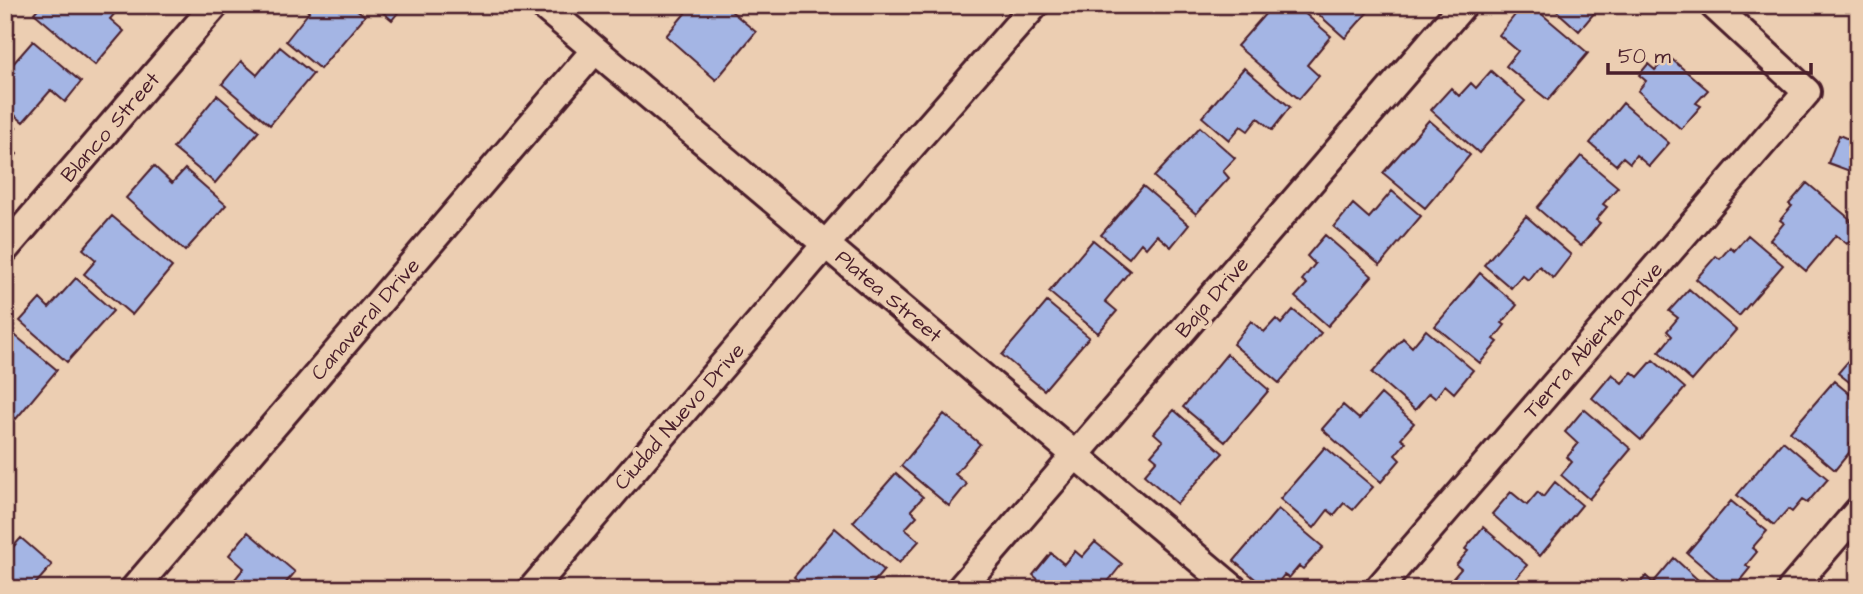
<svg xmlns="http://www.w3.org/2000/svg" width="1863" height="594" viewBox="0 0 1863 594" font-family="'Architects Daughter',sans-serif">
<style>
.building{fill:#a4b5e4;stroke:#4a1f2b;stroke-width:2}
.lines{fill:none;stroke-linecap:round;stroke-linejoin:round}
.minor-casing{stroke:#4a1f2b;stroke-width:32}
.minor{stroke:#ecceb2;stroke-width:26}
.labels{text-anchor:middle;stroke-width:7;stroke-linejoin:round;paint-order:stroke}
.street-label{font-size:21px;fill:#4a1f2b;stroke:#ecceb2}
</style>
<rect width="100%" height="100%" fill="#ecceb2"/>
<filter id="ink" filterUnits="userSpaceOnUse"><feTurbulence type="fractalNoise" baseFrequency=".0143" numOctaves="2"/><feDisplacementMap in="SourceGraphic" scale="14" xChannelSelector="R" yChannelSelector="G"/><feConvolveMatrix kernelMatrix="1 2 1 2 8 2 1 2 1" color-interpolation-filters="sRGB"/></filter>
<g filter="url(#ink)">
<path class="building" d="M41,5H122L110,19L124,31L95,65L34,13Z
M301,5H351L365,16L320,69L286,41L309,12Z
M374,5H404L392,20Z
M692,5H724L756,32L716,80L666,36Z
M1273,5H1295L1331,36L1307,65L1319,76L1299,99L1237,46Z
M1308,5H1374L1345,38Z
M1523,5H1531L1588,53L1548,100L1506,66L1518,51L1499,35Z
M1550,5H1601L1579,31Z
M33,41L81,82L65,102L51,90L23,122L5,107V73Z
M280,47L313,74L270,125L222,84L241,61L257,75Z
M1668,56L1708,90L1696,103L1701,106L1681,129L1638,91L1646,81L1639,75L1648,64L1655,70Z
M1244,68L1290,107L1272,130L1258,118L1248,131L1241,126L1229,140L1202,117Z
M1491,71L1525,101L1479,153L1431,110L1451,88L1459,96L1471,83L1476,88Z
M217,95L259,131L215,183L173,148Z
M1623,103L1669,143L1649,166L1636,155L1630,163L1623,157L1616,165L1590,143Z
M5,119L16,128L5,142Z
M1429,120L1470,155L1425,208L1383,173Z
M1200,127L1235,158L1223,171L1229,178L1196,214L1154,177Z
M1839,135L1855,142L1858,135V174L1828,163Z
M5,143L17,154L5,168Z
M1581,156L1618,187L1603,204L1607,207L1596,220L1600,223L1581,246L1537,208Z
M154,166L172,183L185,169L226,205L185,251L126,198Z
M1807,183L1850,219L1849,220L1858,228V232L1847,244L1836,235L1806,271L1770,240L1784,223L1780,220L1792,206L1789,204Z
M1143,186L1189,225L1171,247L1157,235L1146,248L1141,243L1129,258L1101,235Z
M1392,191L1421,216L1380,265L1334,227L1353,204L1369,218Z
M112,216L172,267L132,315L84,274L96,260L83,249Z
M1526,216L1571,255L1553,278L1539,266L1528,280L1522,275L1511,288L1484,265Z
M1325,235L1372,276L1328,326L1295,297L1307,284L1302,280L1315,264L1307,256Z
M1748,235L1783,265L1739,316L1696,279L1716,256L1720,259L1730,247L1734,251Z
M1093,240L1130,271L1105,301L1117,311L1098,333L1049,292Z
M1480,273L1517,305L1502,323L1505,325L1494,339L1498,342L1480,363L1435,326Z
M76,278L113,311L67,362L20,321L40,299L49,308Z
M1689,289L1736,330L1692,381L1659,352L1672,336L1667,331L1678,318L1669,311Z
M1047,302L1089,337L1044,390L1002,355Z
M1293,310L1321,333L1279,383L1233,344L1251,321L1264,332L1276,319L1281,324Z
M1426,330L1473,370L1454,393L1445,385L1435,398L1429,393L1415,410L1372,373L1403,338L1412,347Z
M11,332L57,370L16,419L5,410V375L11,367L5,363V339Z
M1858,350V389L1838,373Z
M1227,354L1269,390L1225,442L1183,407Z
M1653,360L1685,388L1641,440L1592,398L1612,374L1622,383L1632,372L1638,377Z
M1834,381L1858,401V426L1855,429L1858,434L1850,444L1853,448L1835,470L1790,432Z
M1381,394L1414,423L1401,438L1406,442L1395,455L1400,460L1381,482L1322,429L1343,405L1359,419Z
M1584,409L1631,449L1589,499L1561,475L1572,462L1567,457L1578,444L1565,432Z
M1174,410L1223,453L1177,504L1144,475L1157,460L1151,455L1163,441L1154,433Z
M944,414L980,444L955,474L967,484L949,506L901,466Z
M1783,441L1828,479L1807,503L1802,500L1792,512L1788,509L1774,525L1737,495Z
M1325,447L1373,487L1353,510L1344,503L1334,515L1328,510L1314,528L1280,499Z
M896,473L923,497L911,510L917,516L905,529L919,541L899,563L853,522Z
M1555,482L1582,505L1540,556L1492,514L1511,492L1527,505L1538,492L1543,497Z
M1731,501L1767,531L1752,548L1757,552L1746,565L1750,568L1733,589H1729L1687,553Z
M1278,509L1323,547L1303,569L1299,566L1289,578L1284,575L1273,589H1267L1234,561Z
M1483,527L1527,565L1507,589H1451L1447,585L1461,569L1456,565L1468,551L1465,549Z
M835,528L884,570L868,589H807L794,577Z
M248,532L295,572L281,589H227L244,568L229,555Z
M21,538L52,565L31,589H5V556Z
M1095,542L1122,564L1102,589H1049L1033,575L1051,553L1064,564L1075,551L1082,557Z
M1674,558L1708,589H1635L1646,576L1653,583Z"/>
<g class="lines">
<g class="minor-casing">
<path id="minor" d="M542,5L1234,589
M5,249L215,5
M134,589L595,50
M532,589L826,244L1035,5
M960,589L1463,5
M1378,589L1807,92L1713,5
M1791,589L1858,511"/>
</g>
<use href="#minor" class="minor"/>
</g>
</g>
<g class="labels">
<g class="street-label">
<text transform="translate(110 127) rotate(-49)" y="7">Blanco Street</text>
<text transform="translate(889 296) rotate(40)" y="7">Platea Street</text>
<text transform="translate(1212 297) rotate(-49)" y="7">Baja Drive</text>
<text transform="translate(365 319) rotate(-49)" y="7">Canaveral Drive</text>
<text transform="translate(1593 340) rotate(-49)" y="7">Tierra Abierta Drive</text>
<text transform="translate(679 416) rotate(-49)" y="7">Ciudad Nuevo Drive</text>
</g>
</g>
<rect width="1863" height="594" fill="none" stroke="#ecceb2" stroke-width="28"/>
<rect x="14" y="14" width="1835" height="566" fill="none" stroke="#4a1f2b" stroke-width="2.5" filter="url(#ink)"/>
<path d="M1608 63v10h203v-10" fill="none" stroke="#4a1f2b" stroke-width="3.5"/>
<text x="1618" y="63" font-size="21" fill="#4a1f2b" stroke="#ecceb2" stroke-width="5" paint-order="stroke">50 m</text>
</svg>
